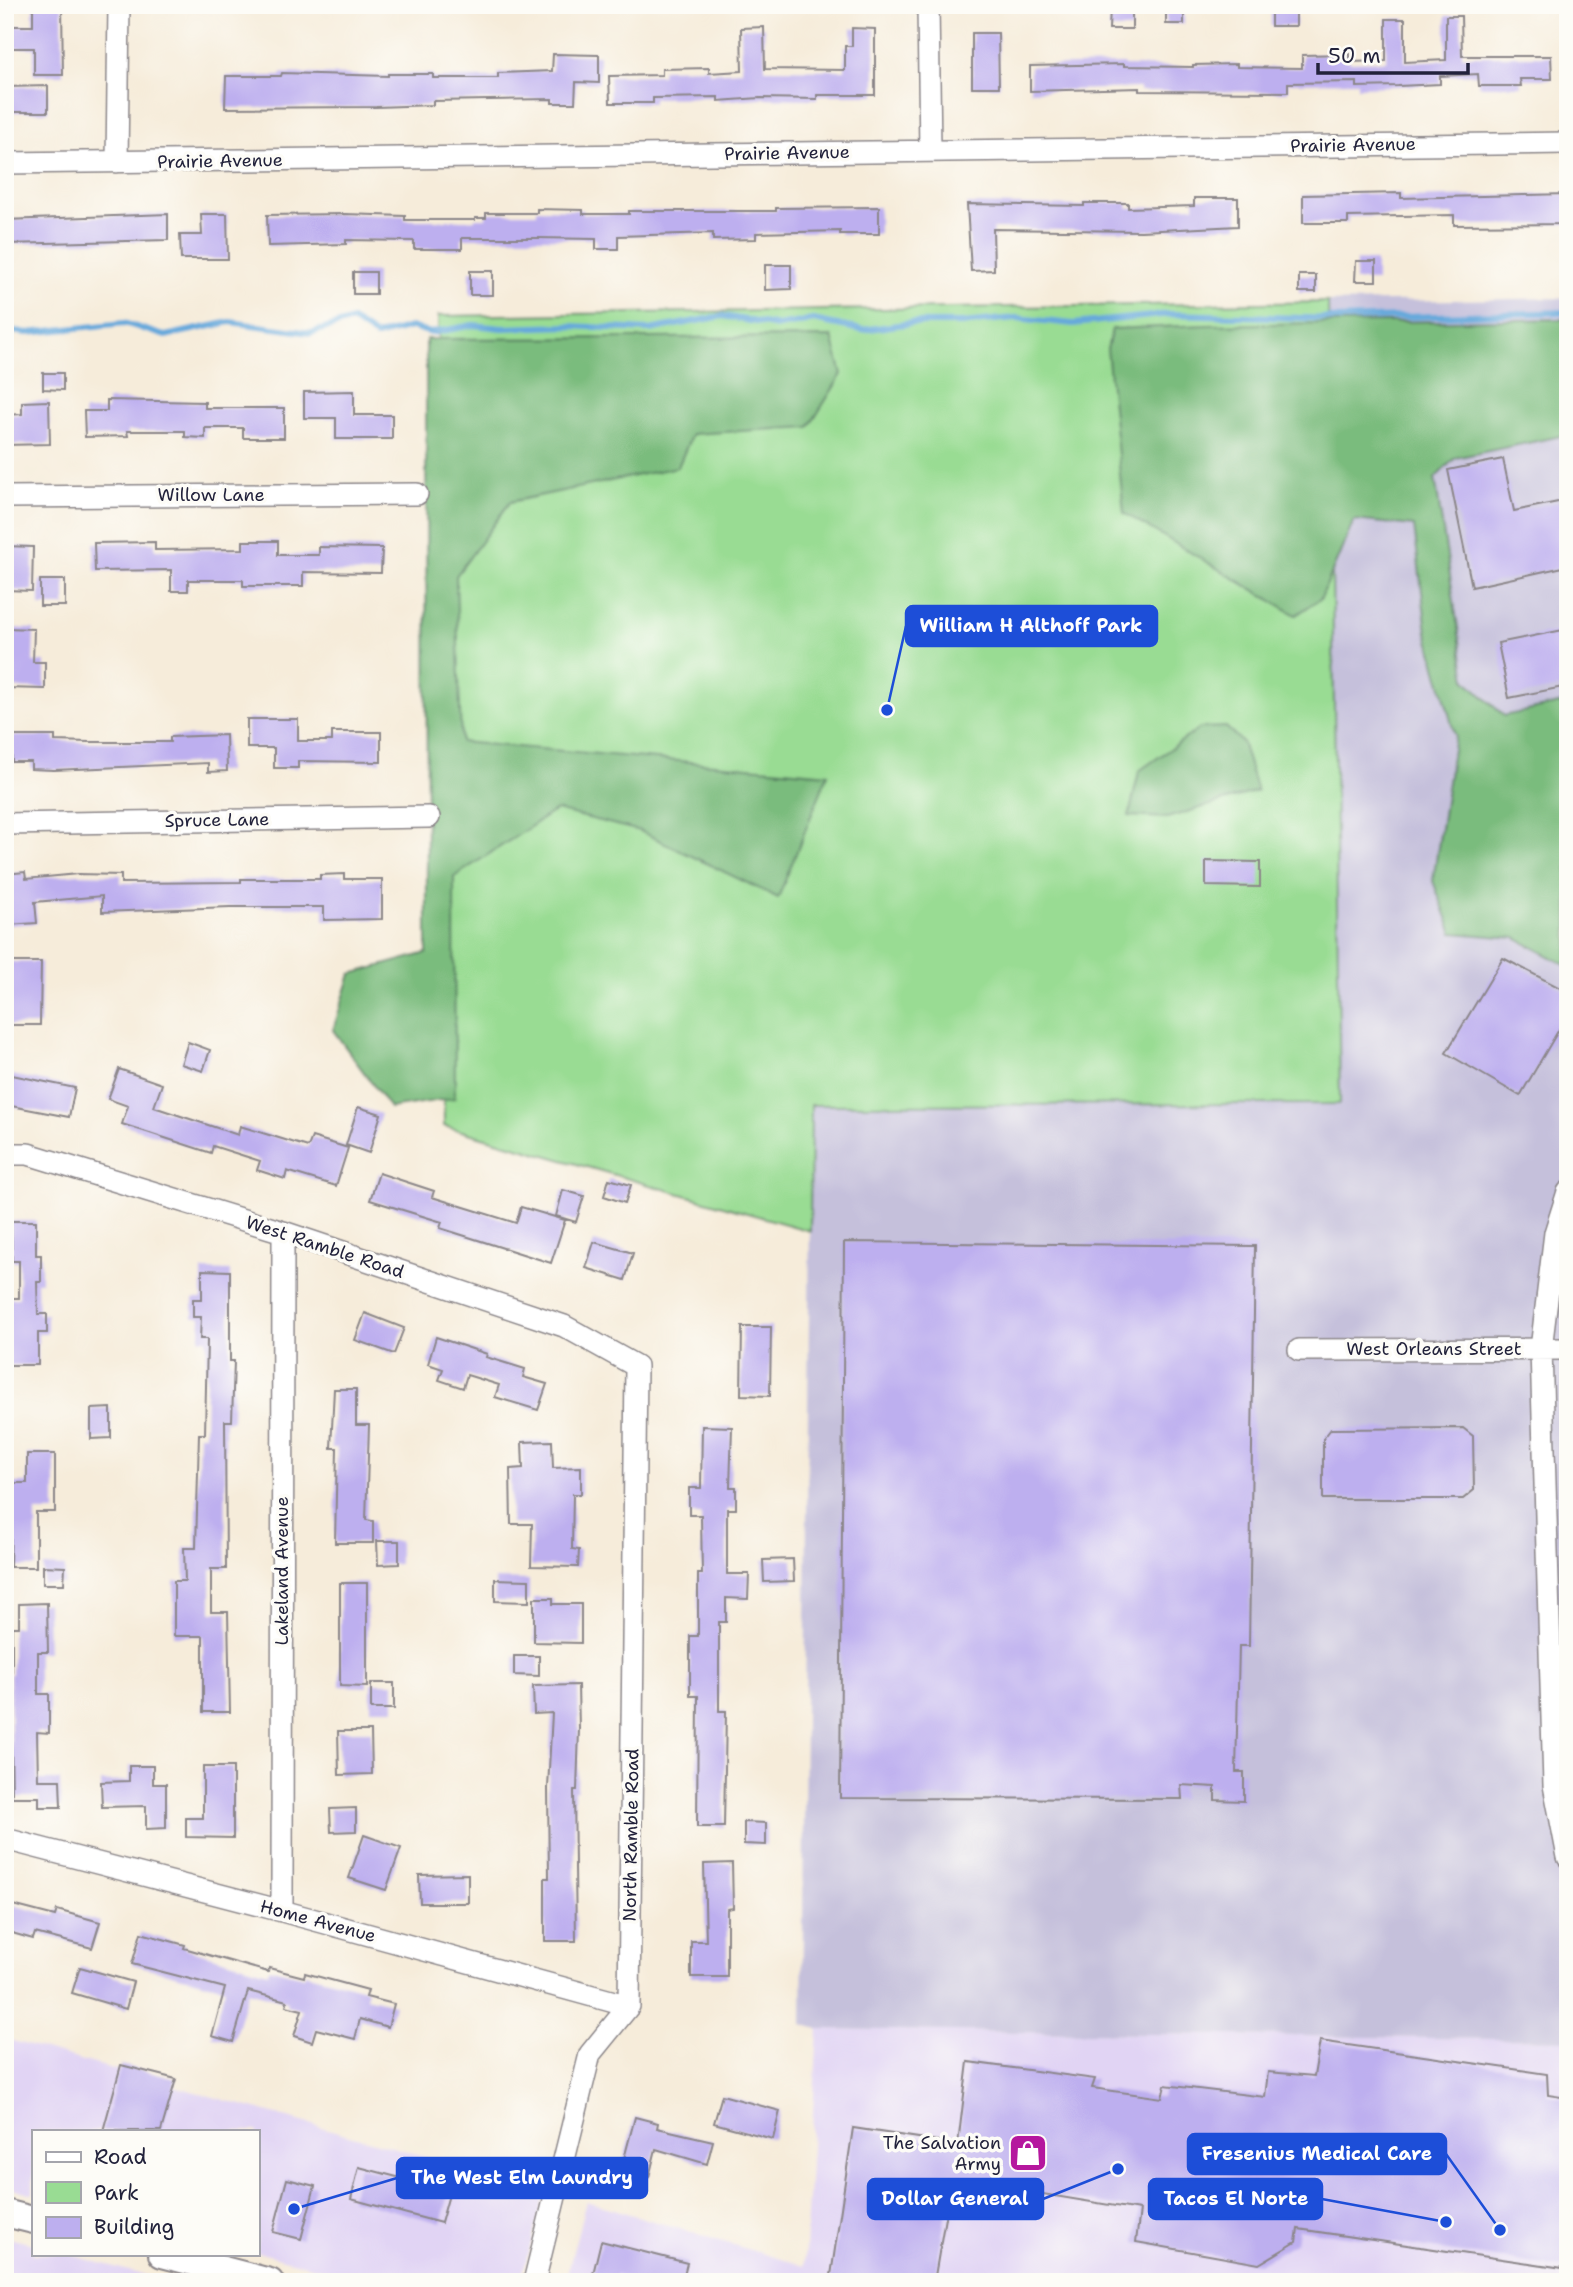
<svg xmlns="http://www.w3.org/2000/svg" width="1573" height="2287" viewBox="0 0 1573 2287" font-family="'Shantell Sans',sans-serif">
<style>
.built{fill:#e1d4f4}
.industrial{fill:#c5c0db}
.green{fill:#99dc93;stroke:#5e7f67;stroke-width:2}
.forest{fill:#7abc7d;stroke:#4e6f5c;stroke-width:2}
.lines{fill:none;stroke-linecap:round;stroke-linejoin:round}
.stream{stroke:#66a9db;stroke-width:6}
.building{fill:#bdafef}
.minor-casing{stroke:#8c878a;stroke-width:24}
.major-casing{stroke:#8c878a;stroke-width:30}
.minor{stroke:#fff;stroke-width:21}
.major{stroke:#fff;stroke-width:26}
.labels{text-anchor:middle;stroke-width:7;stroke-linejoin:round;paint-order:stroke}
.street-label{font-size:18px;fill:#22223b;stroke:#fdfcf7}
.poi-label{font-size:18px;fill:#22223b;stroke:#fdfcf7;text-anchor:end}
.leader{fill:none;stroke:#1d4ed8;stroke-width:2.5}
.callout-dot{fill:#1d4ed8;stroke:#fdfcf7;stroke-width:2.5}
.callout{fill:#1d4ed8;stroke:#1d4ed8;stroke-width:2.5}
.callout-label{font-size:19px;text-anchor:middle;font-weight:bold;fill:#fff}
</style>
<rect width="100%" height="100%" fill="#fdfcf7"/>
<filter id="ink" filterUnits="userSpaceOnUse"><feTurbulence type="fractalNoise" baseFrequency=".0143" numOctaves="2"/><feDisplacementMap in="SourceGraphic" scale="14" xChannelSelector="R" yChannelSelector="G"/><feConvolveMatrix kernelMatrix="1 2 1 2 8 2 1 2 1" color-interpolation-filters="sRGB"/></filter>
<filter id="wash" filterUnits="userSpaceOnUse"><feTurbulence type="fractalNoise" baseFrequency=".00686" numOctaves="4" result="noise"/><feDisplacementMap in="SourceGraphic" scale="28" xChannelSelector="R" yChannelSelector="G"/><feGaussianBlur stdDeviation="1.57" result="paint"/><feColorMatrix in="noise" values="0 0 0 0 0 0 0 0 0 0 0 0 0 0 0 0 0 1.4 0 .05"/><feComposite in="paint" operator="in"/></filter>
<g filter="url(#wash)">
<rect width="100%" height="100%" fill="#f6ecda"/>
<path class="built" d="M818,2029L1568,2040V2282H565L586,2201L804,2266Z
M5,2039L546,2190L520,2282H371L257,2252V2131H33V2194L5,2186Z
M5,2237L33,2244V2254H67L169,2282H5Z"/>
<path class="industrial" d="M1568,298V2040L818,2029L802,2024L811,1105L1340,1104L1328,302Z"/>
<path class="green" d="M1328,302L1340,1104L811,1105L810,1231L444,1126L438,316Z"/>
<path class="forest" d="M1568,319V438L1561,436L1455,458L1435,478L1466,680L1504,716L1568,702V966L1516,938L1453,933L1433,881L1455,736L1427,632L1414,526L1354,520L1321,598L1296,615L1124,513L1107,349L1112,329L1206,325Z
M832,337L842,374L809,427L692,434L678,467L510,502L456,576L461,742L828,774L778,898L640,831L556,810L454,877L455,1098L390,1108L333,1030L351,974L427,953L426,339Z
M1226,727L1242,742L1257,791L1167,818L1129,816L1139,771L1200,728Z"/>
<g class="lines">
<path class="stream" d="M5,330L28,333L124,323L165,336L230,322L311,333L352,320L376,336L411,327L431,333L473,325L502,328L570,326L649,330L723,316L778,326L813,320L862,330L912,323H962L1016,318L1073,324L1171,314L1338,319L1568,312"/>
</g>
<g id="blocks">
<path class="building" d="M33,5H62L63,75H34V48H5V26H33Z
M1166,5H1184V24H1166Z
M1296,5V26H1271V6Z
M1110,7H1132V29H1109Z
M1446,16H1461L1462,56H1551L1552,79H1520L1521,86H1479L1478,74L1440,76V84L1398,86L1357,87V82L1288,83V92L1139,91V88L1030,91V66L1124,64V66L1193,67V65L1237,64V67L1302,68V55L1349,54V62L1386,61V19H1405V62L1446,60Z
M764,27L765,69L845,70V46H852V28L875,29V95H817V99L760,98L718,101V97L653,98V103H610L609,76L662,75V69L709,68V73L742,71L741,28Z
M972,33H998L999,87H972Z
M553,54L599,55V83L576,82L575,103H552V99L433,101V105L376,107L225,108L226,76H281L282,73L388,76V74H433V78H498V73L552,71Z
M48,86V112H5V87Z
M1401,193V198L1568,194V224L1454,225V215L1348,217V223H1303V195Z
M1194,198H1238V226L1141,231L993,229L994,270L971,271L967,204L1084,206V203H1128V208L1194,206Z
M879,207V234H840V231L756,233V239L713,240V233L618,236V249H596V239L537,238H462V249H414V241L346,240V244L268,246L267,215L345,214L405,216V220H475V218H486V213H537V209L583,210V214H629V211H776V208Z
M168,214V240L5,244V220Z
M201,214H227L228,259H181L180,235H202Z
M1356,261H1376V281H1355Z
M765,265H791V289L765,290Z
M470,271H493V295H470Z
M353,272H376V294H353Z
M1299,275H1316V292H1299Z
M43,373H63V390L43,389Z
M354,391V415H392V439H336V418H304V392Z
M107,400L205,402V408H284V438H243V428H205V438L185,437V431H127L128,436L85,437L84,411H107Z
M49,401L50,444L5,445V415L22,414V402Z
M1503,459L1514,511L1568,500V566L1472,587L1448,470Z
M243,541H278V555H319V547L382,548L381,573L303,572V586H243V580H188V591H171V570L95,571L94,543L155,542V550L243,549Z
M5,546L33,547L32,591L5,590Z
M40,580H65V606H40Z
M5,628L34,629L33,662H45V689L5,688Z
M1568,629V686L1509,698L1498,643Z
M247,719H298V741H332V732H381V762L298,761V768H274V748H247Z
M226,735L227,771L208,772V763L54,770L31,769V762H12V736H55V741L89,742H170V737Z
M1206,861L1260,862V887L1206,886Z
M25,872L26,879L78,874L121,875V883L241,882V879H320V875L344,874V879H382V919L324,920V907H230L102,912V896L35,902L37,923L7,925L5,874Z
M1503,958L1568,992V1014L1520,1096L1446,1053Z
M6,962H41L40,1025H6Z
M188,1042L210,1050L203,1071L181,1064Z
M119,1069L162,1084L154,1107L238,1135L240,1126L308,1147L312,1137L348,1148L336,1186L287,1171L285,1179L257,1170L260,1161L213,1146L211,1153L122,1124L128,1106L108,1099Z
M12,1075L75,1088L69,1117L6,1105Z
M358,1107L381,1114L369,1153L346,1145Z
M379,1173L434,1191L432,1197L516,1223L521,1207L565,1220L551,1263L440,1228L442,1222L370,1200Z
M609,1179L631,1185L625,1203L604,1196Z
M563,1190L584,1196L576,1222L556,1216Z
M11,1221H36V1255H41V1282H37L38,1314H47V1333H38V1365H9V1298H19V1261H12Z
M594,1242L633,1253L625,1280L586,1268Z
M844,1242L1255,1246L1249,1646H1239L1236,1772H1244V1801L1215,1800V1787L1181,1785L1182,1799L840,1798Z
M202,1270L230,1271V1361H234L232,1421H225L226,1569H211V1612H228L230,1712H203V1636H174V1581H185L184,1548H196L199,1434H205L207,1339H200L201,1317H193V1299H202Z
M365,1313L404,1328L394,1354L355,1340Z
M742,1327H771L770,1396L741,1395Z
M436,1337L487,1354L486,1357L525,1369L523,1377L547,1384L538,1410L495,1397L499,1385L467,1375L463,1388L439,1380L443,1369L428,1364Z
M334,1389H356V1425H369L366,1520L373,1521V1543H335L337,1448H331Z
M111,1408V1438L91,1439V1409Z
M702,1426L732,1427L730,1487H736V1509H727V1574H749L748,1599L726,1598V1622H719V1711H726L724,1827H697L698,1696H690V1636H698V1574H702L701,1515H689V1488H701Z
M1463,1428L1473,1436L1474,1490L1463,1499H1323V1439L1331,1429Z
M552,1441L553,1468L581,1467V1494H573L572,1549L579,1550L578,1567L531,1566L532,1524H511L510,1469L523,1468L522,1442Z
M27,1454H55V1512H36V1567H10L12,1483H27Z
M377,1541H399V1564L378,1565Z
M793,1559L794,1581L764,1582L763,1560Z
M43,1566L65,1567L64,1584H43Z
M495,1579L529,1580V1602L495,1601Z
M340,1583H367V1687L340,1686Z
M534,1598H553V1604H581V1643L534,1642Z
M47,1603L48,1652H38V1694H49V1733L37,1732L38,1780H60L61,1807H39V1797H12L10,1674H12V1627H19V1604Z
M514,1656H539V1676L514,1675Z
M371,1683H394V1709H371Z
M578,1685L579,1729L577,1790H574L576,1941H545V1878H549L548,1788L552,1713L534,1714L533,1686Z
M338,1731H371L372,1774L339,1775Z
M129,1766H153V1784H166V1828L146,1829V1806L102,1807L101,1782L129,1781Z
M203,1767H233V1838L186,1837V1818H203Z
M356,1808V1831L331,1832L330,1809Z
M744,1822L766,1823V1845L744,1844Z
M364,1835L401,1848L386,1890L349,1878Z
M732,1863L733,1908L727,1909V1977H691V1941H706L704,1864Z
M468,1874V1903H420L419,1875Z
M5,1903L55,1916L57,1910L100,1922L92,1948L35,1933L33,1939L5,1931Z
M141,1933L185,1945L184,1948L268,1972L269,1968L304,1977L305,1973L368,1990L366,1997L394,2004L388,2027L360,2019L355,2039L316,2029L312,2042L294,2036L302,2010L286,2006L287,2001L248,1991L233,2042L212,2036L225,1988L132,1964Z
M80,1967L133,1982L126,2009L72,1993Z
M1320,2041L1547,2074L1548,2095L1568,2098V2234L1563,2268L1298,2229L1296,2242L1259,2264L1136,2242L1140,2210L970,2182L948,2200L934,2282H830L853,2128L958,2144L968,2062L1095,2079L1092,2088L1162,2098L1165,2085L1265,2097L1268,2072L1314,2076Z
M121,2065L176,2079L161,2131H103Z
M722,2095L780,2111L773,2139L714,2123Z
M635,2117L658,2123L657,2128L713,2141L707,2164L656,2149L649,2177L621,2170Z
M359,2167L450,2191L441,2223L351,2199Z
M287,2179L315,2186L301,2239L273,2232Z
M601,2241L687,2263L682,2282H643L615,2275L613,2282H591Z"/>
</g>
</g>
<g filter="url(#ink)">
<use href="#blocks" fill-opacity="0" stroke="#8c878a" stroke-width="2"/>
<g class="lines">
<g class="minor-casing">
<path id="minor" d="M928,5L930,151
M117,162L119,5
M5,163L1568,143
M5,497L417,494
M5,824L429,817
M5,1154H28L283,1232L564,1326L636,1366L629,2006L590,2054L534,2282
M1568,1192L1555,1233L1541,1349L1554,1785L1568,1857
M1299,1350L1568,1349
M5,1839L282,1911L629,2006
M282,1911L283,1232"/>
</g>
<g class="major-casing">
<path id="major" d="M5,2213L33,2220
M162,2254L270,2282"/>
</g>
<use href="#minor" class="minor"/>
<use href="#major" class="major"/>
</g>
</g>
<defs>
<g id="shop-square" transform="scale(2.0125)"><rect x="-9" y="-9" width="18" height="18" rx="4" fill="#b5179e" stroke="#fdfcf7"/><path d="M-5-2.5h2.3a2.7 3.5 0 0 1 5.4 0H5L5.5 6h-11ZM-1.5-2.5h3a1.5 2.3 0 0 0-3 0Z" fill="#fff"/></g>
</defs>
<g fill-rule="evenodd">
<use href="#shop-square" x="1028" y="2153"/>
</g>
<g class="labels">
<g class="street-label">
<text transform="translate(1353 145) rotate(-1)" y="6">Prairie Avenue</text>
<text transform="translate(787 153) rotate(-1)" y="6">Prairie Avenue</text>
<text transform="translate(220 161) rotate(-1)" y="6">Prairie Avenue</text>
<text x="211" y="501">Willow Lane</text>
<text transform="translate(217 820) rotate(-1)" y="6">Spruce Lane</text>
<text transform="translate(325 1247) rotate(18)" y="6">West Ramble Road</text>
<text x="1434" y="1355">West Orleans Street</text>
<text transform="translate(282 1571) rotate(-90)" y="6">Lakeland Avenue</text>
<text transform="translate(631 1835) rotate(-89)" y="6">North Ramble Road</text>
<text transform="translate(318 1921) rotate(15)" y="6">Home Avenue</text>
</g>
<g class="poi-label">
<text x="1001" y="2149">The Salvation<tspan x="1001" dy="21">Army</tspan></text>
</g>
</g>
<path class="leader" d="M887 710L906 626M1500 2230L1446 2154M294 2209L397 2178M1446 2222L1322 2199M1118 2169L1043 2199"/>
<g class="callout-dot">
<circle cx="887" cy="710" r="7"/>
<circle cx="1500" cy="2230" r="7"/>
<circle cx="294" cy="2209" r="7"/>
<circle cx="1446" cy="2222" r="7"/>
<circle cx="1118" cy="2169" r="7"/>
</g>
<g class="callout">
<rect x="906" y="606" width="251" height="40" rx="7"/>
<rect x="1188" y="2134" width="258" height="40" rx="7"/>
<rect x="397" y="2158" width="250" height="40" rx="7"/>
<rect x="1149" y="2179" width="173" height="40" rx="7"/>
<rect x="868" y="2179" width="175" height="40" rx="7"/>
</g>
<g class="callout-label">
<text x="1031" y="632">William H Althoff Park</text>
<text x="1317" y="2160">Fresenius Medical Care</text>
<text x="522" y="2184">The West Elm Laundry</text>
<text x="1236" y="2205">Tacos El Norte</text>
<text x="955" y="2205">Dollar General</text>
</g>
<rect width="1573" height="2287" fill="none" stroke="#fdfcf7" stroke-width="28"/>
<rect x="32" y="2130" width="228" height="126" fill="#fdfcf7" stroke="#a5a5ac" stroke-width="2"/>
<rect x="46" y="2152" width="35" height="10" fill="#ffffff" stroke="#a5a5ac" stroke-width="2"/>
<text x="94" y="2164" font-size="21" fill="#22223b">Road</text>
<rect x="46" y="2182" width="35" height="21" fill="#99dc93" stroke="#a5a5ac" stroke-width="2"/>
<text x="94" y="2200" font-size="21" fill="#22223b">Park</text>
<rect x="46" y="2217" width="35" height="21" fill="#bdafef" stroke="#a5a5ac" stroke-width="2"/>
<text x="94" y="2234" font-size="21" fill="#22223b">Building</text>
<path d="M1318 63v10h150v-10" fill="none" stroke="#22223b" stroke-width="3.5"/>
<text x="1328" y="63" font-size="21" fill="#22223b" stroke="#fdfcf7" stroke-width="5" paint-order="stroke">50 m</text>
</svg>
